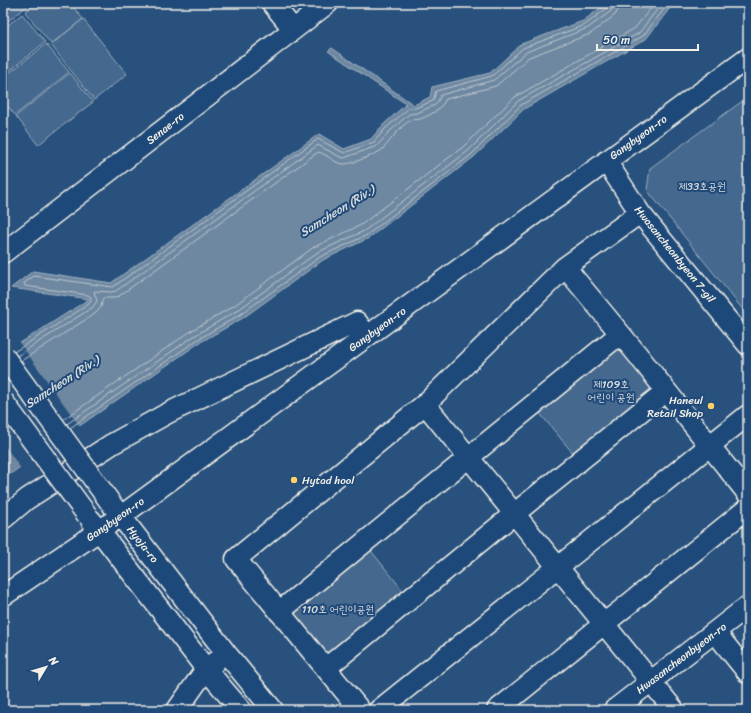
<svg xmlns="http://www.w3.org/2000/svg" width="751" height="713" viewBox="0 0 751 713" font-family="Sriracha,'Poor Story',sans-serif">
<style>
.green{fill:#45688e;stroke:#9cacbb}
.water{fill:#6e88a2;stroke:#a4b2be}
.pier{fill:#28517e}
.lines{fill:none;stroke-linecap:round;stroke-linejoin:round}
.shore{stroke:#bec7cc;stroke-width:1}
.minor-casing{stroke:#f4f1e8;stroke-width:23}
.minor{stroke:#1f4a7a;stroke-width:20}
.minor-bridge-casing{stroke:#f4f1e8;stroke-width:23;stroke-linecap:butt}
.minor-bridge{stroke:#1f4a7a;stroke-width:20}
.poi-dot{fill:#ffd166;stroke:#1f4a7a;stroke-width:1.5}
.labels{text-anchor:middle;stroke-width:4;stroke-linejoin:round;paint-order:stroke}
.street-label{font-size:11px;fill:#f4f1e8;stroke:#1f4a7a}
.park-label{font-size:11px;fill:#dadcda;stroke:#1f4a7a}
.poi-label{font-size:11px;fill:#f4f1e8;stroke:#1f4a7a;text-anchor:end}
.water-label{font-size:12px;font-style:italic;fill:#d9dcda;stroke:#1f4a7a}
</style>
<rect width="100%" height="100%" fill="#28517e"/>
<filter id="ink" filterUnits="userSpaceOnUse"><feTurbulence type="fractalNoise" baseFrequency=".025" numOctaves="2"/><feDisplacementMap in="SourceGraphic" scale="8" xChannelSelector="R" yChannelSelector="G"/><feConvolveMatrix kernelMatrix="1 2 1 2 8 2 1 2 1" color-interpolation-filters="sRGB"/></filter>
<g filter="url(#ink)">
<path class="green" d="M3,3H31L3,25Z
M36,3H70L83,19L51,44L25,12Z
M22,14L45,42L3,76V29Z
M83,19L127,74L94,100L51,45Z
M46,44L69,72L15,115L3,101V78Z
M70,73L93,102L38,145L16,116Z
M748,97V316L647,190L650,168Z
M616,345L627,352L651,386V398L577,458L537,410Z
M368,547L405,593L329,655L291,609Z"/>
<path class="water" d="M607,3H674L646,39L524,109L474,157L369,238L323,260L243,318L199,343L3,479V354L89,299L11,288L33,271L111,283L319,134L344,149L371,139L382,126L406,104L328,51L332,48L414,105L430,97L432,87L490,73L521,44L583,21Z"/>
<path class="pier" d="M19,342L81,428L21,469L3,443V352Z"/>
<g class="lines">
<path class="shore" d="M14,352L89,304L91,301V297L88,295L25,286L24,283L34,276L113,287L318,139L344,153L374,142L385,129L409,108H415L433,101L436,91L492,76L523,48L585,25L607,8L608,3
M17,356L93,307L97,301L94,292L95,291L111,292L116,291L318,145L340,157L344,158L377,146L389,132L409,114L417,113L435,105L438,101L441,95L494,80L526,52L588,28L611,11L613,3
M21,361L96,313L101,307L103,298H114L119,296L318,152C328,154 335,165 346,164C354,163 377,154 383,149C391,140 399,127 411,120C413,119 417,120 420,119C431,115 440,110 446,99L496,86L529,57L590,34L615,15L618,10L620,3
M64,419L191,331L235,305L314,247L361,225L464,146L515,97L635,28L655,3
M67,424L194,336L238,310L318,252L364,231L468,151L518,101L639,33L662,3
M70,428L197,340L241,314L320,257L367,235L471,155L521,105L643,36L669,3"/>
<g class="minor-casing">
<path id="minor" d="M272,3L293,29
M606,161L640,213L748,345
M3,253L328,3
M565,267L637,354L748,494
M425,404L674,710
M113,506L226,653L273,710
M3,519L27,499L112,444L168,413L357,322L367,336
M91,520L206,669L241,710
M3,596L121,516L748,58
M279,612L620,334
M715,632L748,673
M326,668L514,514L666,391
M177,710L206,669L215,662
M360,710L236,559L425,404L565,267L640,213
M379,710L748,415
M497,710L748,508
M614,710L748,606"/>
</g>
<use href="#minor" class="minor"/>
<g class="minor-bridge-casing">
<path id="minor-bridge" d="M3,355L110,502
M3,401L87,515"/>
</g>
<use href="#minor-bridge" class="minor-bridge"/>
</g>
</g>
<g class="poi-dot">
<circle cx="711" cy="406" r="4"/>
<circle cx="294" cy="480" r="4"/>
</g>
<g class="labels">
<g class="street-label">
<text transform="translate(165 128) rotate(-38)" y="4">Senae-ro</text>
<text transform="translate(638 137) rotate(-36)" y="4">Gangbyeon-ro</text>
<text transform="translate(675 254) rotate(51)" y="4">Hwasancheonbyeon 7-gil</text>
<text transform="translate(377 329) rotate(-36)" y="4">Gangbyeon-ro</text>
<text transform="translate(115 519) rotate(-35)" y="4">Gangbyeon-ro</text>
<text transform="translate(143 544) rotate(52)" y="4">Hyoja-ro</text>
<text transform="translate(681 658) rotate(-37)" y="4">Hwasancheonbyeon-ro</text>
</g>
<g class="park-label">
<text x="702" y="190">제33호공원</text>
<text x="611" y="388">제109호<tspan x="611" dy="13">어린이 공원</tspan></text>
<text x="338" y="613">110호 어린이공원</text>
</g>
<g class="poi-label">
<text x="703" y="404">Haneul<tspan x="703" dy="13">Retail Shop</tspan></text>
<text x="302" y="484" text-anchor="start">Hytad hool</text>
</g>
<g class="water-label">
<text transform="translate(337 211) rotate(-32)" y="4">Samcheon (Riv.)</text>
<text transform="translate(62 382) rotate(-33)" y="4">Samcheon (Riv.)</text>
</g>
</g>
<rect width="751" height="713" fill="none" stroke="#1f4a7a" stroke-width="16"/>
<rect x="8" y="8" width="735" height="697" fill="none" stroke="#f4f1e8" stroke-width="1.5" filter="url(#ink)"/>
<g transform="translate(46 667) rotate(52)" stroke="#1f4a7a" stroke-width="3" paint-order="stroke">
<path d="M0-3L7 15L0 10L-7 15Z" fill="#f4f1e8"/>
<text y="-6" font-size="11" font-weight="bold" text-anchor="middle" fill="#f4f1e8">N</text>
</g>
<path d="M597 44v6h101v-6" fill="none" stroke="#f4f1e8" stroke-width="2"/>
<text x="603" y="44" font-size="12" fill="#f4f1e8" stroke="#1f4a7a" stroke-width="3" paint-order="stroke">50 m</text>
</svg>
